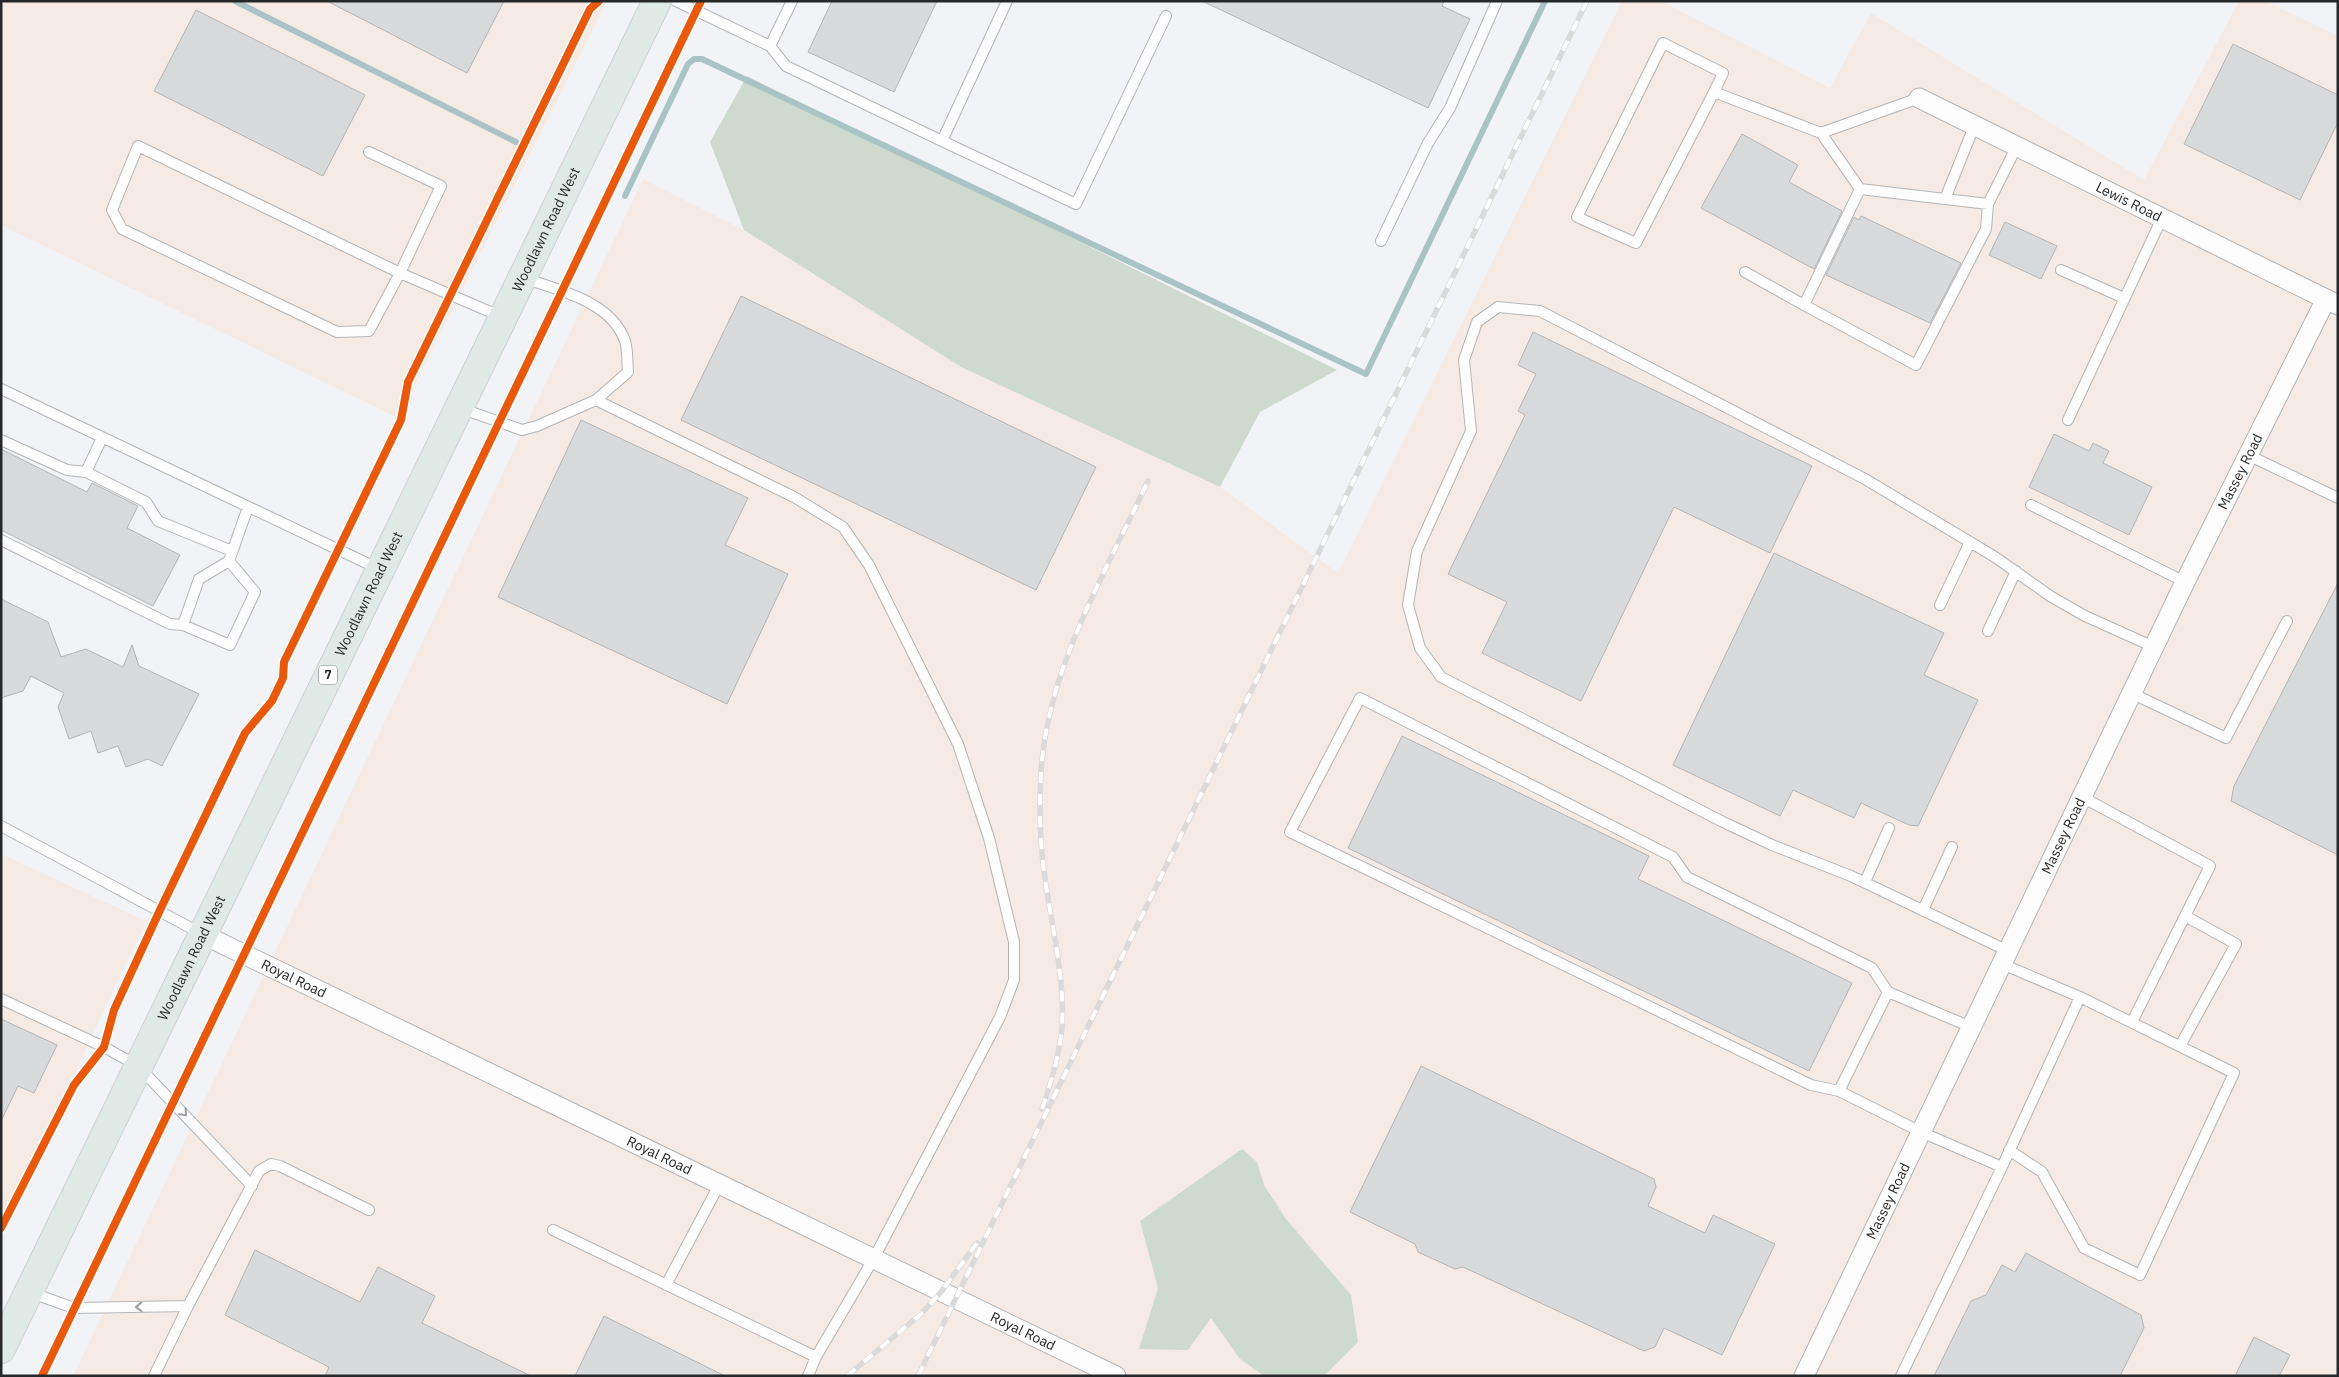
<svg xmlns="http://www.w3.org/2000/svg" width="2339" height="1377" viewBox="0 0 2339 1377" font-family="'IBM Plex Sans',sans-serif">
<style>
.industrial{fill:#f5ebe4}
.green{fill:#cfdacf}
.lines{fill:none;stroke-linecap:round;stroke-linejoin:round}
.stream{stroke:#aac4c6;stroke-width:6}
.building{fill:#d9dadc;stroke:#b3b4b7}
.lane-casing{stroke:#b4b5b8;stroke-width:12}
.street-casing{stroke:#b4b5b8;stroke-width:21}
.primary-casing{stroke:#cfd0d1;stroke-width:30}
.lane{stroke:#fdfdfe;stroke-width:10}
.street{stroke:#fdfdfe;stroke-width:19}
.primary{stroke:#dfe9e6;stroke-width:28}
.rail-casing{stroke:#dadadb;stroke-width:5.5}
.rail{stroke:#fff;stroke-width:4;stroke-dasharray:11;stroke-linecap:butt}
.cycleway-casing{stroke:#fff;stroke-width:11}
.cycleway{stroke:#e8590c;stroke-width:8}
.oneway{stroke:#9d9d9f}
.labels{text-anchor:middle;stroke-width:4;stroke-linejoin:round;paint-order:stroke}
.shield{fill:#fff;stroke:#68686a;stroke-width:1}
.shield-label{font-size:12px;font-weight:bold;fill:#27282a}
.street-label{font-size:14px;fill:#27282a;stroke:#fff}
</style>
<rect width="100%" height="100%" fill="#f2f3f7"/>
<path class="industrial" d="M1,1H607L398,418L1,225Z
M1622,1H1661L1830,88L1871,13L2144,180L2239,1H2265L2338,36V1376H73L643,179L744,230L961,367L1220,487L1338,573Z
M1,854L146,921L1,1230Z"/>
<path class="green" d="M747,76L1337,370L1260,412L1220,487L961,367L744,230L710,142Z
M1242,1149L1257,1162L1264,1185L1286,1219L1351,1295L1358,1342L1324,1376H1264L1240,1359L1211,1318L1188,1350L1139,1349L1158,1288L1140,1221Z"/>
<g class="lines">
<path class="stream" d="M235,1L516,142
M625,196L688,64L694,59H702L1366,374L1545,1"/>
</g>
<path class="building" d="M327,1H504L467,73Z
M832,1H937L894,92L808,52Z
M1202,1H1444L1442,6L1470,19L1428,108Z
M196,10L365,95L323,176L154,91Z
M2233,44L2338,95V122L2300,200L2184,144Z
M1742,134L1798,165L1789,182L1842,211L1814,269L1701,208Z
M1861,216L1961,263L1930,323L1826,275L1854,217L1859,220Z
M2005,222L2057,246L2041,279L1989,255Z
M741,296L1096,467L1036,590L681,420Z
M1533,332L1812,466L1770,553L1674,507L1581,701L1482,653L1507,602L1448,574L1525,415L1518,411L1536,374L1518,365Z
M581,420L748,498L725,545L788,574L727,704L498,597Z
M2054,434L2089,451L2093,443L2109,451L2103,463L2152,487L2129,535L2029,487Z
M1,449L87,492L92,483L138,506L127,528L180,555L153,606L1,530Z
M1774,553L1944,633L1924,675L1978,700L1918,826L1909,825L1861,803L1854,818L1793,790L1780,816L1673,765Z
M2338,583V855L2231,801L2234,786Z
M1,599L48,622L61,657L86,649L123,667L132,645L139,666L199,694L162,766L148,759L126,767L118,746L98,753L91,731L69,739L58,707L64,693L31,676L23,691L1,698Z
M1402,736L1649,856L1638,879L1852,983L1809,1071L1348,848Z
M1,1019L57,1045L34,1093L18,1086L1,1121Z
M1421,1066L1654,1179L1656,1187L1648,1206L1705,1233L1713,1215L1775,1244L1722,1355L1664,1328L1655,1347L1644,1351L1463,1267L1455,1269L1418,1252L1415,1244L1350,1212Z
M255,1250L360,1302L378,1267L435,1296L422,1323L531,1376H325L329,1367L225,1315Z
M2026,1253L2141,1315L2144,1328L2120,1376H1934L1971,1301L1986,1295L2002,1265L2015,1272Z
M604,1316L725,1376H575Z
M2254,1337L2290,1355L2279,1376H2235Z"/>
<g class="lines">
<g class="lane-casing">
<path id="lane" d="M676,1L770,46L786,66L942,141L1007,1
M770,46L792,1
M1714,92L1723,73L1663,43L1577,217L1636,243L1714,92L1821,133L1919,98
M942,141L1076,204L1166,16
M369,152L441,186L400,273L369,331L337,332L122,229L112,210L138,146L400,273L502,317
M1860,189L1988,204L2017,146
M1945,199L1975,124
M1381,241L1428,143L1450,108L1497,1
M2061,270L2124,298
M1745,272L1804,305L1860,189L1821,133
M1804,305L1916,365L1986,229L1988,204
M1,389L379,569
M596,400L794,497L843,527L869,565L958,744L989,838L1014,942V980L1000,1017L874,1258L816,1357L808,1376
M460,408L522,430L537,426L596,400L628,372C627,362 628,350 625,341C611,301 560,291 524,278
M2068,420L2162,218
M1,440L67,470L86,472L146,502L158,521L232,551
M2248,455L2338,498
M86,472L102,438
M2031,505L2185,582
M1,540L170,624L183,625
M229,561L199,579L183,625L230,645L255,592L229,561L248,507
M1940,605L1970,542
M1988,631L2016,571
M2131,693L2226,738L2287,621
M2082,797L2210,866L2132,1022
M1,826L202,934
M1865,882L1889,828
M1923,910L1952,847
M2008,951L1851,876L1772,845L1723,822L1441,677L1420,648L1408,605L1417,551L1471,431L1464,360L1477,322L1498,307L1540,311L1865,479L1995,557L2050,596L2085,616L2154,647
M1,999L104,1047L138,1066L252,1186
M2180,1046L2236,944L2185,916
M1839,1091L1811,1085L1290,832L1360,698L1673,857L1687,877L1872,968L1888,992
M2009,1150L2042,1172L2084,1248L2140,1275L2234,1073L2080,997
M2002,1167L2080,997L2002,964
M553,1230L816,1357
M666,1285L720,1183
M29,1292L74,1308L188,1306
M154,1376L188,1306L259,1171L271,1164L280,1166L369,1210
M1901,1376L2002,1167L1921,1132L1839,1091L1888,992L1971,1027"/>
</g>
<g class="street-casing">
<g id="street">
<path id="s1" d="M1919,98L2338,305"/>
<path id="s2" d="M202,934L1116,1376"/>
<path id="s3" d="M1804,1376L2185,582L2326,299"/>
</g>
</g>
<g class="primary-casing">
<g id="primary">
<path id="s4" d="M1,1349L657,1"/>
</g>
</g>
<use href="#lane" class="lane"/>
<use href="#street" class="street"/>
<use href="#primary" class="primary"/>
<g class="rail-casing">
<path id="rail" d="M1042,1109C1051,1083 1059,1056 1062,1028C1065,978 1052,928 1045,879C1040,844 1039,808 1041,773C1047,669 1105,574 1148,481
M847,1376L921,1314L941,1292L977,1243
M918,1376L1587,1"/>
</g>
<use href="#rail" class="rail"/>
<g class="cycleway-casing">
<path id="cycleway" d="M1,1228L74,1085L104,1047L114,1010L160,910L245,733L272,701L283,678L284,662L401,420L408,382L590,9L599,1
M42,1376L701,1"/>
</g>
<use href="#cycleway" class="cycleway"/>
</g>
<defs><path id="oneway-chevron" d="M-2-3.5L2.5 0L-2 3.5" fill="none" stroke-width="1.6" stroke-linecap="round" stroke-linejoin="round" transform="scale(1.25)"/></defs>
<g class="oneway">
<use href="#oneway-chevron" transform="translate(184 1113) rotate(47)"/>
<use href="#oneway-chevron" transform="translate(139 1307) rotate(178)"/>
</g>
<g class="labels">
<rect class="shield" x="319" y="665.5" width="18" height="19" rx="4"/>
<g class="shield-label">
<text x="328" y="679">7</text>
</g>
<g class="street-label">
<text dy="5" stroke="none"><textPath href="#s1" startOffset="234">Lewis Road</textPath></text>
<text dy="5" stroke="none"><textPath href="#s4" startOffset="1245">Woodlawn Road West</textPath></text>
<text dy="5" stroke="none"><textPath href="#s3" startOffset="1004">Massey Road</textPath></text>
<text dy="5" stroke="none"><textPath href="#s4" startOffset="840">Woodlawn Road West</textPath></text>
<text dy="5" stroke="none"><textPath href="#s3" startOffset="599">Massey Road</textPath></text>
<text dy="5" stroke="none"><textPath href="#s4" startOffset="435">Woodlawn Road West</textPath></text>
<text dy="5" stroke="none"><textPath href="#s2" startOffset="102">Royal Road</textPath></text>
<text dy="5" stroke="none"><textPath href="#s2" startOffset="508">Royal Road</textPath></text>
<text dy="5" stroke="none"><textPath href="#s3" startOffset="194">Massey Road</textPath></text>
<text dy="5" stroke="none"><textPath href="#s2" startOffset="912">Royal Road</textPath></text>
</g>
</g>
<rect width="2339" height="1377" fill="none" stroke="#27282a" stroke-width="5"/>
</svg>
